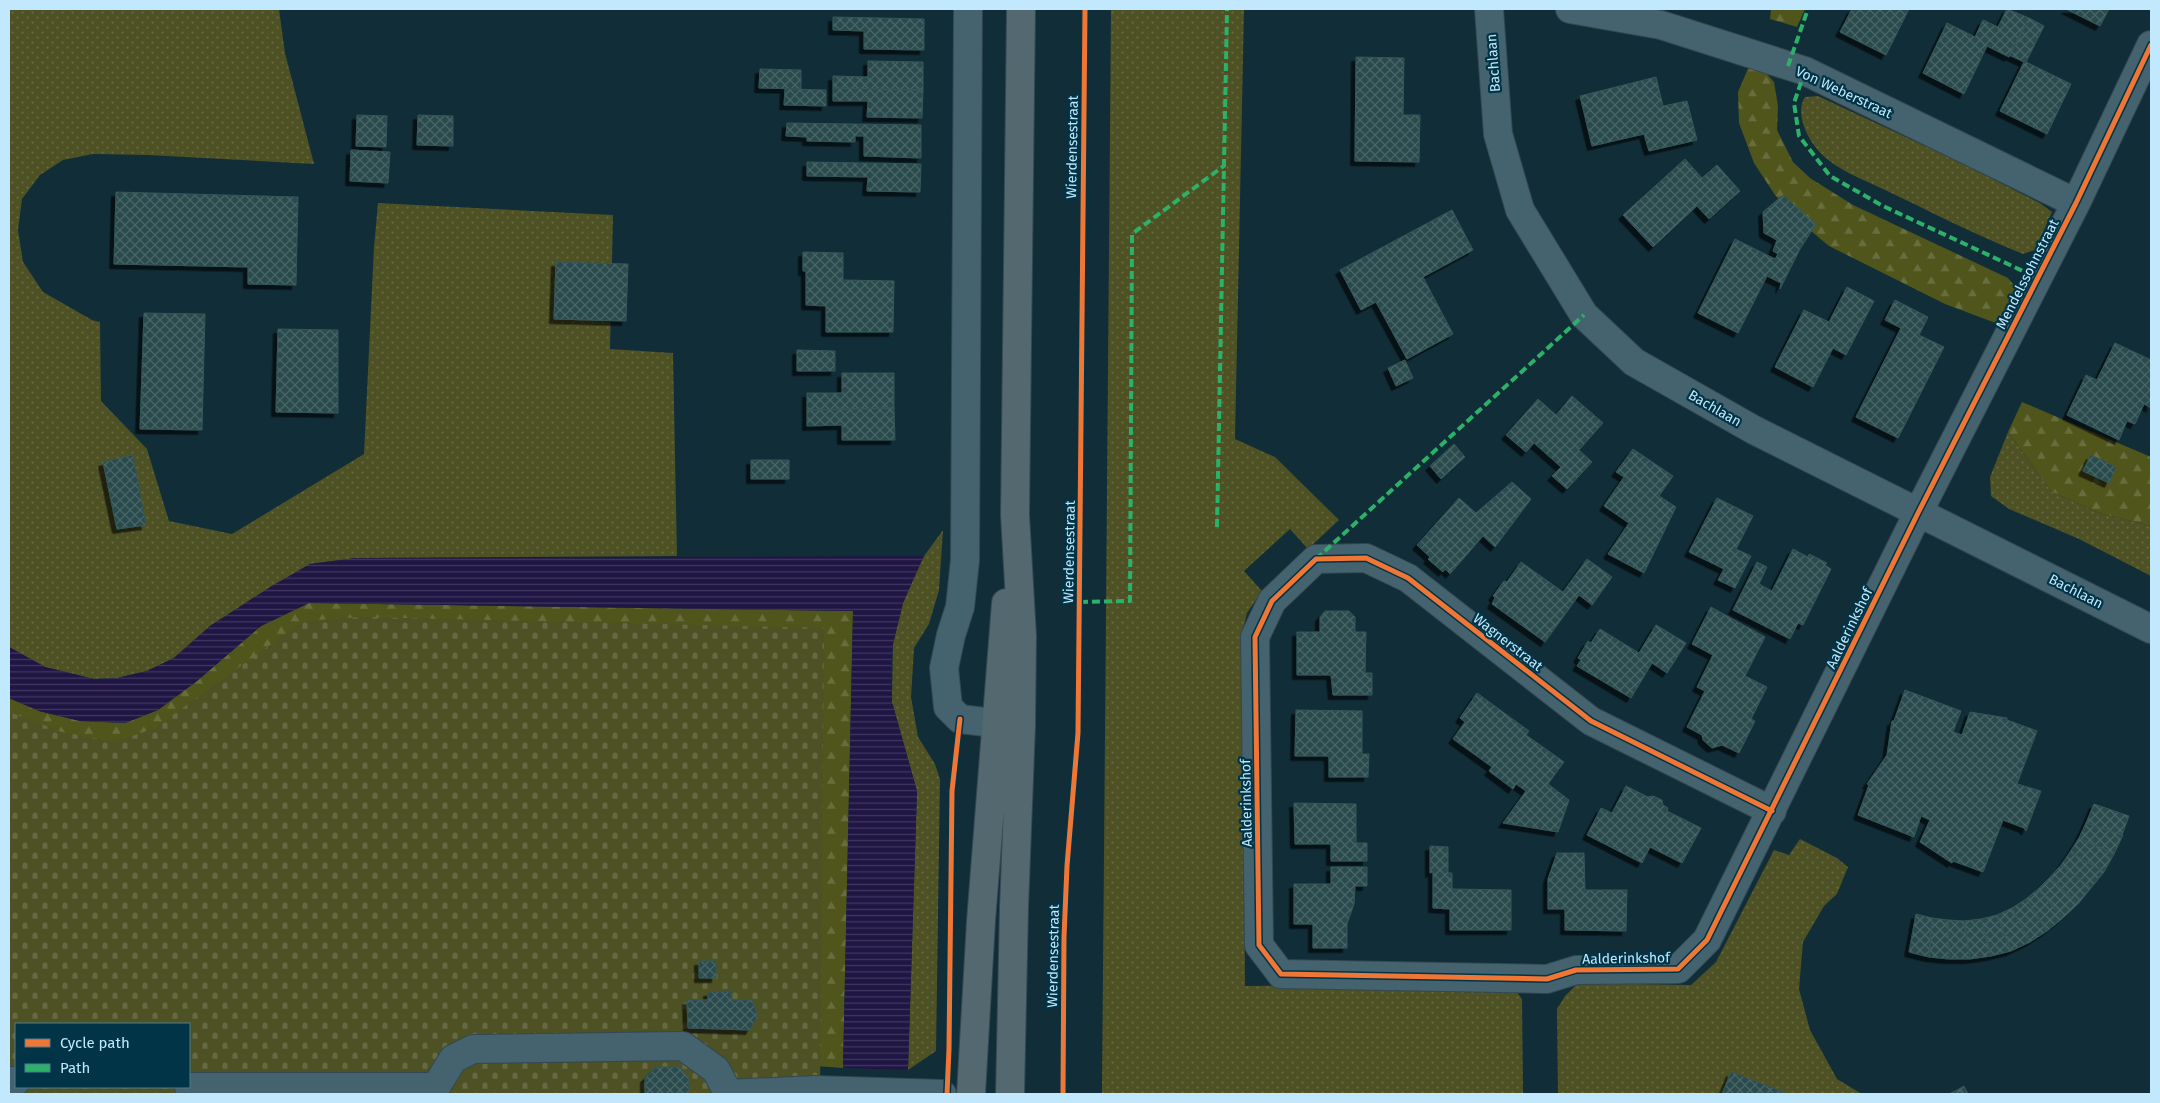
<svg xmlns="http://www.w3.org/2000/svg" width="2160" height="1103" viewBox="0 0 2160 1103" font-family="'Fira Sans',sans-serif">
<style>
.green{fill:url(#green-dots)}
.forest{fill:url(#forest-firs)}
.cemetery{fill:url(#cemetery-stones);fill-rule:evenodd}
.water{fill:url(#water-rules)}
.building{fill:url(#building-cross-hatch);stroke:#355658;filter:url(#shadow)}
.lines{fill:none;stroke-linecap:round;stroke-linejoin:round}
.minor-casing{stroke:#334852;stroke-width:30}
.major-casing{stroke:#334852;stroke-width:30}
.minor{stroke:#44636f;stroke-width:28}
.major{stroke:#53686f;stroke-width:28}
.quiet{stroke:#2db169;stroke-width:4;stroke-dasharray:8 4;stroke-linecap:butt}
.cycleway-casing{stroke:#023447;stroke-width:8}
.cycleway{stroke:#f07635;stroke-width:5}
.labels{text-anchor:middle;stroke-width:4.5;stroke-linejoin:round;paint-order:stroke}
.street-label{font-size:14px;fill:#c1e8fc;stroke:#023447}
</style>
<defs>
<pattern id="green-dots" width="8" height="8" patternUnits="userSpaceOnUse" patternTransform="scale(1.25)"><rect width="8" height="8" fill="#4d5123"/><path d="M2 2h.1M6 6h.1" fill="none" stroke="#656a44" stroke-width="1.8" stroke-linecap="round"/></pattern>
<pattern id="forest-firs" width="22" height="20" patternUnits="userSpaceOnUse" patternTransform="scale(1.25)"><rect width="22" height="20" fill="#50551b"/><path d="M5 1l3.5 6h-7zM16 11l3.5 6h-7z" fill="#676d3d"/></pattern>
<pattern id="cemetery-stones" width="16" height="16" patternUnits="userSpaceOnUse" patternTransform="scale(1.25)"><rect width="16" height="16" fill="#4d5123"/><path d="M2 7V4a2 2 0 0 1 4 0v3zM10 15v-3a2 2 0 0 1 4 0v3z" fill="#656a44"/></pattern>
<pattern id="water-rules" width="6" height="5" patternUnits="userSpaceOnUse" patternTransform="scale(1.25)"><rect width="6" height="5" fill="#201644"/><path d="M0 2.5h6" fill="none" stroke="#3f3860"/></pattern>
<pattern id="building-cross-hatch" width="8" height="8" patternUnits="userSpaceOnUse" patternTransform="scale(1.25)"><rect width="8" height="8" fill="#2c4b4d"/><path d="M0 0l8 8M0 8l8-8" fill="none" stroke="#496568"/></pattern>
<filter id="shadow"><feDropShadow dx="-4.5" dy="4.5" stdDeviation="0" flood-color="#0009"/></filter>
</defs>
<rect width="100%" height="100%" fill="#112d38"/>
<path class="green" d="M9,9H279L285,53L314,164L148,155L93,154L63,160L40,175L22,199L18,230L23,262L43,292L92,320L100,322L101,401L147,449L169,521L232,534L364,454L374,247L378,203L613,215L610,349L673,353L677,556L356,558L310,564L210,626L174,658L147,671L117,678L94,679L45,667L9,647Z
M1111,9H1244L1235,439L1275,457L1339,520L1308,549L1290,529L1244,571L1262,591L1247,613L1243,630L1245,986L1511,984L1522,999L1523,1094H1102Z
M1818,96L1957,161L2040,203L2052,212L2035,250L2023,254C1976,235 1931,212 1885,190C1863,179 1833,169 1817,149C1806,136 1795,112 1805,97Z
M2008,432L2051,491L2099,513L2151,526V576L2079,539L2009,509L1991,496L1990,477Z
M943,530L939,590L929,624L914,648L911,697L918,737L935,764L940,779L936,1051L908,1070L917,791L892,702L893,644L903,603L912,580L924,556Z
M1800,839L1837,858L1848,867L1837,894L1824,906L1803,942L1799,989L1810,1030L1837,1079L1862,1094H1786L1731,1072L1722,1094H1558L1557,1009L1565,996L1578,983L1691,985L1716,962L1774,850L1789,855Z"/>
<path class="forest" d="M1771,9H1805L1797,27L1770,19Z
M1750,64L1765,72L1774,82L1778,106L1777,130L1793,162L1810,178L1853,205L2008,278L2017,289L2001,325L1945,304L1829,246L1799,221L1775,195L1754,163L1739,123L1738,92Z
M2022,402L2151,457V526L2099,513L2051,491L2008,432Z
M309,603L853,611L843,1068L815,1066L178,748L9,754V698L39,711L80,721L125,723L158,710L197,681L261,626Z"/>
<path class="cemetery" d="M363,617L824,628L820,1094H9V712L62,732L115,742L155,728L303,621ZM16,1024H189V1087H16Z"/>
<path class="water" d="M924,556L903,603L893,644L891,670L892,702L917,791L908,1070L843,1068L853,611L309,603L261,626L197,681L158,710L125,723L80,721L39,711L9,698V647L45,667L94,679L117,678L147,671L174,658L210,626L270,587L310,564L356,558Z"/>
<path class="building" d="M1852,9H1909L1886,55L1840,32Z
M2007,9L2029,18L2009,57L1987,46L1964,94L1923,73L1947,23L1975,37L1983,20L1998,27Z
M2066,9H2109L2100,26Z
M833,17L924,19V50L864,49V31L833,30Z
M2029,18L2044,26L2026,62L2071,84L2047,134L2000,111L2024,62L2009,55Z
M1356,57L1404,58L1403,115H1420L1419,162L1355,161Z
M868,61L923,62V90L833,88V76L868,77Z
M760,69L801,70V89L759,88Z
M1656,77L1663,106L1687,101L1697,140L1649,151L1644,134L1592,146L1580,96Z
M833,88L923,90L922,118L867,117L868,101H833Z
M785,89L826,90V106L784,105Z
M357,115L387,116L386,147L356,146Z
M418,115L453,116V146L417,145Z
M787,123L921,125V158L864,156V136H855V142L807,141V137L786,136Z
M351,150L390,152L388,183L350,181Z
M1685,159L1702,178L1717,165L1740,191L1709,219L1697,206L1653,247L1623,215Z
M807,162L921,164L920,192L867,191L868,177L807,176Z
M116,192L298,197L296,285L248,284V267L114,264Z
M1783,195L1816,224L1800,249L1780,289L1781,283L1767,276L1738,333L1698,313L1735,239L1775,259L1778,254L1773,251L1777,240L1764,233L1763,212Z
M1452,210L1473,250L1423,277L1453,334L1407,359L1376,302L1361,310L1340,270Z
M803,252L843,253V280L894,281L893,332H826V306L806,305V271H803Z
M556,262L628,264L626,321L554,319Z
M1847,287L1874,301L1846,355L1833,348L1813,387L1775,367L1804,310L1829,322Z
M1895,300L1928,317L1919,335L1944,347L1898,438L1856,417L1901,328L1885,320Z
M144,313L205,314L202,430L140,429Z
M278,329L338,330V413L276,412Z
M2115,343L2151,360V408L2144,404L2135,424L2127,421L2119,440L2067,415L2086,375L2097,380Z
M797,350L835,351V371H797Z
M1405,360L1413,378L1396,386L1388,368Z
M842,373H894V408L807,410V393H842Z
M1572,396L1603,423L1579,450L1592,462L1567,489L1552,476L1561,467L1534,443L1526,452L1506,435L1538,399L1556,415Z
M894,408L895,440H842V425L807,426V410Z
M1454,444L1465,457L1441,479L1430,466Z
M1633,449L1673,476L1659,496L1676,507L1644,573L1608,554L1629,523L1604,506L1624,477L1616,472Z
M133,455L146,525L117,529L103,462Z
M2091,455L2116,467L2109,483L2083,471Z
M751,460H789V479H751Z
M1512,482L1531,499L1495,547L1483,536L1450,574L1445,569L1443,572L1428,559L1430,557L1417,545L1459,498L1476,513Z
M1717,498L1753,516L1736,549L1751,556L1735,588L1718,580L1724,569L1689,552Z
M1793,549L1808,557L1809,554L1827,563L1825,565L1831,569L1803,625L1798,623L1790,639L1733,610L1757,562L1767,567L1759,584L1772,591Z
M1587,559L1612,577L1592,605L1579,595L1545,642L1492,604L1495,598L1493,596L1504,581L1507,582L1521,562L1563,592Z
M1711,607L1765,637L1745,676L1767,687L1751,719L1755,721L1739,753L1722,745L1712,748L1703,740L1702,735L1687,727L1705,691L1697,687L1713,655L1692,644Z
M1325,611H1349L1355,617V632H1366L1365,673H1372V695H1333L1331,675H1297V632H1320V617Z
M1656,625L1686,643L1667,673L1652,663L1631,698L1577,666L1581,660L1578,658L1588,641L1591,643L1600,629L1639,653Z
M1905,690L1961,711L1953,732L1962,735L1970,712L2007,718V720L2037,731L2017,784L2041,791L2026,831L2024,828L2003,820L1983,872L1953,861L1952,863L1920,842L1930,820L1921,816L1914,837L1858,815L1869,785L1867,784L1887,755L1892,721H1894Z
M1477,693L1529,731L1526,735L1564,762L1548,784L1569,800L1558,832L1503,823L1526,791L1516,784L1513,789L1489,771L1492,767L1453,739L1465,722L1460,718Z
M1296,710L1362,711V754H1369L1368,777H1329V758L1327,756H1295Z
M1626,786L1648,797L1653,796L1662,800L1663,805L1668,808L1667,811L1701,828L1682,863L1650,847L1642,863L1587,835L1601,808L1612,813Z
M1294,803L1356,804V843H1367V861H1331V844H1295Z
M2094,804L2129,816L2122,835L2086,823Z
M2086,823L2123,835L2114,854L2079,838Z
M2079,838L2114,854L2104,872L2070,852Z
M1430,846L1448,847V873H1452V889L1511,890V930H1450V909L1433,908V872L1430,873Z
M2070,852L2104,872L2091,888L2061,865Z
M1557,853H1584L1585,890H1627L1626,931L1565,930V909H1548V879Z
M2061,865L2091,888L2078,904L2050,877Z
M1331,867H1367V886H1355L1354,904L1347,924V948H1313V924H1294V884H1331Z
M2050,877L2078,904L2063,918L2038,889Z
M2038,889L2063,918L2047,931L2026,899Z
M2026,899L2047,931L2030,942L2012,908Z
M2012,908L2030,942L2011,951L1997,915Z
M1916,914L1932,918L1929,957L1909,952Z
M1997,915L2011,951L1991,956L1981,919Z
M1932,918L1948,920L1949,959L1929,957Z
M1981,919L1991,956L1970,959L1964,921Z
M1948,920L1964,921L1970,959H1949Z
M699,961H716V978H699Z
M731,991V1000H752L758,1015L750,1030L688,1028L687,1000H708V992Z
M656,1067H679L689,1078V1094H645V1078Z
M1731,1072L1786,1093L1722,1094Z
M1964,1086L1968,1094H1949L1959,1089Z"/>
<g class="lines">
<g class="minor-casing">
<path id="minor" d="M968,9L965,560L960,607L951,635L944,668L948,707L960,719L1020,726
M1489,9L1498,134L1520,210L1584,315L1634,362L1754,430L2151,629
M1570,9L1661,25L1805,71L2076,203
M1772,811L1591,721L1408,578L1366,558L1316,559L1272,601L1255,637L1259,945L1281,974L1547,979L1576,970L1678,969L1707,940L1919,511L2076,203L2151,45
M9,1081H16
M189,1087H436
M436,1087L453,1059L473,1049L683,1046L716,1070L728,1093
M727,1094L815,1090L942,1094"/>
</g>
<g class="major-casing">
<path id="major" d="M971,1094L981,921L1006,603
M1010,1094L1014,908L1021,726L1022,636L1015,515L1021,9"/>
</g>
<use href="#minor" class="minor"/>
<use href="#major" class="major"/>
<path class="quiet" d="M1788,66L1808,9
M1805,71L1794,103L1799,136L1830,176L1883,206L2038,278
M1217,527L1227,9
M1316,559L1584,315
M1080,602L1130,601L1132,234L1225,165"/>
<g class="cycleway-casing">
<path id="cycleway" d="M1772,811L1591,721L1408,578L1366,558L1316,559L1272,601L1255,637L1259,945L1281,974L1547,979L1576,970L1678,969L1707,940L1919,511L2076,203L2151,45
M947,1094L949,1049L952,791L960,719
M1063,1094L1064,937L1067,866L1078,733L1085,9"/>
</g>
<use href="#cycleway" class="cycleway"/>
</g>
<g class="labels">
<g class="street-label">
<text transform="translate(1493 63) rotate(-94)" y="5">Bachlaan</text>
<text transform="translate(1844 92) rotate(25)" y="5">Von Weberstraat</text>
<text transform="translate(1072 147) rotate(-89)" y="5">Wierdensestraat</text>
<text transform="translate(2027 274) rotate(-63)" y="5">Mendelssohnstraat</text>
<text transform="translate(1715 408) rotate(30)" y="5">Bachlaan</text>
<text transform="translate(1069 552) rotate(-89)" y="5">Wierdensestraat</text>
<text transform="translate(2076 591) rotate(27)" y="5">Bachlaan</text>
<text transform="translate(1849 628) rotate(-64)" y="5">Aalderinkshof</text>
<text transform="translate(1508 642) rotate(38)" y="5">Wagnerstraat</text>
<text transform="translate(1246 803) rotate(-91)" y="5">Aalderinkshof</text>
<text transform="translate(1053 956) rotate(-89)" y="5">Wierdensestraat</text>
<text transform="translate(1626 958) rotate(-1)" y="5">Aalderinkshof</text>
</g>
</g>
<rect width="2160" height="1103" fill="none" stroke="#c1e8fc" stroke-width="20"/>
<rect x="15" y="1023" width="175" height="65" fill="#023447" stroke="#4e7c8f"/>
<rect x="25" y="1039" width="25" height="8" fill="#f07635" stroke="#4e7c8f"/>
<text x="60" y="1048" font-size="15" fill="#c1e8fc">Cycle path</text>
<rect x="25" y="1064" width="25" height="8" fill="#2db169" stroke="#4e7c8f"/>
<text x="60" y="1073" font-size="15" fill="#c1e8fc">Path</text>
</svg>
